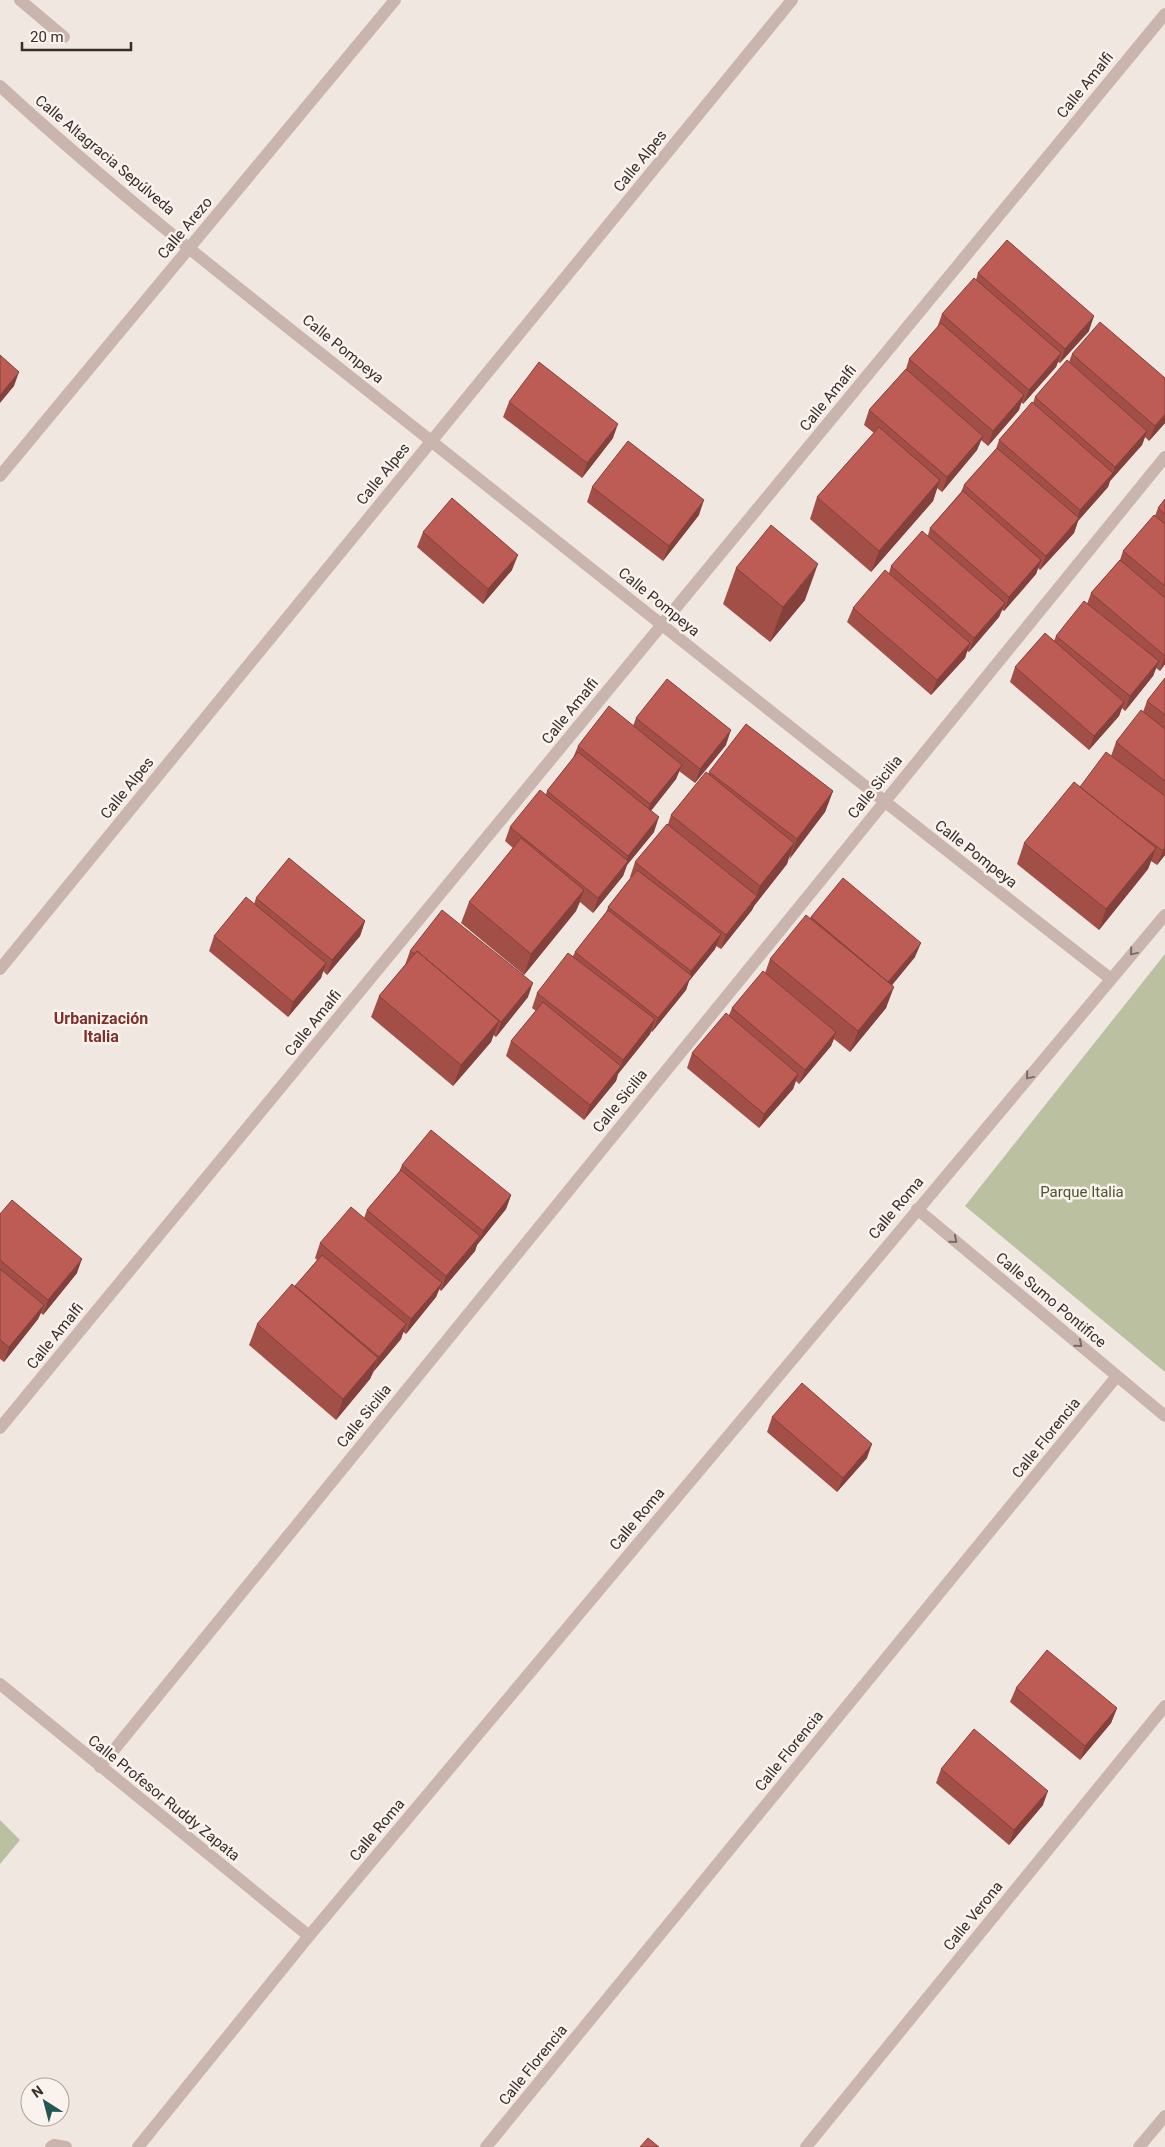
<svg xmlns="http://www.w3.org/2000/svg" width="1165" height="2147" viewBox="0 0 1165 2147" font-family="Roboto,sans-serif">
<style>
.green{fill:#bbc0a1}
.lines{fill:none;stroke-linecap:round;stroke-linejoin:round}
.service{stroke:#c9b5ad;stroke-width:12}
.minor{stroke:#c9b5ad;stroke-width:12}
.wall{fill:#a24f48}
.shaded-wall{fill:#84403b}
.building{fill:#bc5c54;stroke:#84403b}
.oneway{stroke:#796a66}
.labels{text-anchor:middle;stroke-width:5;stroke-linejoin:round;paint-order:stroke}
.street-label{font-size:15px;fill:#382d2b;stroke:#f9f2ed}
.park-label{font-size:15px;fill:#4d5431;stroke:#f9f2ed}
.neighbourhood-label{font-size:16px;font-weight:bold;fill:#81302b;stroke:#f9f2ed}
</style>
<rect width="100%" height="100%" fill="#f1e7e1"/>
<path class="green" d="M1165,954V1372L965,1206Z
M0,1820L20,1840L0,1864Z"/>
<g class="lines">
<path class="service" d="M20,0L64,37
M51,2147L54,2145L66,2147"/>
<path class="minor" d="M0,86C137,212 286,325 431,441C657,621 882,801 1111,979
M0,476L395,0
M0,969L792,0
M917,1209L1165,1416
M0,1428L1165,14
M0,1684L309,1936
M100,1767L1165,457
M138,2147L309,1936L1165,915
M486,2147L1117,1376
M806,2147L1165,1706
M1139,2147L1165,2116"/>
</g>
<path class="wall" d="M978,273L1089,331L1060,363L1058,362L1056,367L1023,404L1021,402L1019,410L988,446L981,440L977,450L942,492L937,488L933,501L871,572L810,519L817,497L874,433L864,425L869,410L906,369L909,359L937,328L942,314L976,280Z
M1072,354L1165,423L1149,441L1145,437L1142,445L1110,481L1108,487L1078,521L1074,533L1040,570L1038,568L1036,574L1004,611L1002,610L999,617L969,652L967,651L965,658L931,695L847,622L853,608L889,573L891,566L928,535L930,528L961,492L964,485L996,449L999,440L1033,403L1035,397L1069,362Z
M509,402L613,438L582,478L503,417Z
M592,487L699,515L663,561L587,502Z
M1165,499V664L1160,671L1156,668L1153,676L1125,711L1122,708L1119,716L1089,750L1010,682L1015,667L1054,641L1056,636L1087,604L1091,593L1120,560L1123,551L1155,516L1158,508Z
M423,532L512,570L483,604L417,547Z
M736,568L805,600L770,642L723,604Z
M1165,678V855L1157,865L1151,861L1148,869L1099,930L1017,864L1024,843L1111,756L1116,742L1143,712L1147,701Z
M636,718L726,745L695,783L679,771L676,779L651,811L654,832L627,865L623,876L593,913L580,902L576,911L524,975L461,923L469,902L513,848L505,841L510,827L546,794L547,791L573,758L578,746L633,726Z
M709,772L833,791L825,812L788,859L787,864L754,906L752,910L721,949L716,946L715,949L689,981L686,990L652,1032L651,1031L650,1034L618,1074L616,1081L584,1120L506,1056L511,1041L536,1011L532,1008L537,993L573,956L575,952L606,913L608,907L631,877H630L635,862L668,824L671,815L708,774Z
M256,898L365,921L360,936L327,975L323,971L321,978L288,1017L209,951L214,936L254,904Z
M811,917L915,957L892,985L886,1008L850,1052L834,1039L831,1046L799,1084L796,1081L793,1089L759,1128L687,1068L692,1053L729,1015L732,1008L765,973L770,959Z
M410,951L528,997L496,1037L493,1035L491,1042L453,1086L371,1017L379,996L405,965Z
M402,1165L511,1195L506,1209L477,1245L475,1251L441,1291L439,1289L436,1297L406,1334L403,1332L401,1339L374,1371L370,1379L336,1420L249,1345L257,1324L295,1287L317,1260L315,1258L320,1243L364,1218L367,1210L399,1172Z
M0,1214L77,1273L43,1315L41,1313L38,1319L4,1362L0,1359Z
M772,1417L867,1458L837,1492L767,1432Z
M1016,1688L1117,1708L1111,1723L1080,1760L1010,1702Z
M941,1769L1043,1805L1009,1845L936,1783Z"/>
<path class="shaded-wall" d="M1094,316L1089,331L1060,363L1065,349Z
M1061,353L1056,367L1023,404L1029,390Z
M19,372L14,386L0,403V395Z
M1024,395L1019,410L988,446L993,431Z
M1165,414V423L1149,441L1155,426Z
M618,424L613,438L582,478L587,463Z
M1147,431L1142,445L1110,481L1108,487L1078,521L1074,533L1040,570L1046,556L1076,522L1080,510L1113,473L1115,467Z
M983,436L977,450L942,492L947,477Z
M940,480L933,501L871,572L879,551Z
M704,500L699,515L663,561L669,546Z
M518,555L512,570L483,604L488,589Z
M1041,560L1036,574L1004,611L1009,597Z
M818,564L805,600L770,642L783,607Z
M1005,603L999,617L969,652L974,638Z
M970,643L965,658L931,695L937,680Z
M1165,656V664L1160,671Z
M1159,661L1153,676L1125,711L1130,696Z
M1124,702L1119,716L1089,750L1094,736Z
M731,730L726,745L695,783L700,769Z
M682,765L676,779L645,818L650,804Z
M833,791L825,812L789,860L797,839Z
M659,817L654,832L627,865L623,876L593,913L598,898L624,867L628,856Z
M794,843L787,864L754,906L752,910L721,949L726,935L756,897L760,886Z
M1165,847V855L1157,865L1163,851Z
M1156,848L1148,869L1099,930L1106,909Z
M584,890L576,911L524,975L531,954Z
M365,921L360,936L327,975L332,960Z
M721,934L715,949L689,981L686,990L652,1032L658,1018L688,980L691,971Z
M921,943L915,957L883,996L888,982Z
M326,963L321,978L288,1017L293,1002Z
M533,983L528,997L496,1037L501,1022Z
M894,987L886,1008L850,1052L858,1031Z
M655,1019L650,1034L618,1074L616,1081L584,1120L590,1105L621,1066L623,1060Z
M499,1021L491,1042L453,1086L461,1065Z
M836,1032L831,1046L799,1084L805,1070Z
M798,1074L793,1089L759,1128L764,1114Z
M511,1195L506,1209L477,1245L483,1231Z
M480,1236L475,1251L441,1291L446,1276Z
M82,1259L77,1273L43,1315L48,1300Z
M442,1283L436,1297L406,1334L411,1319Z
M44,1305L38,1319L4,1362L9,1347Z
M406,1324L401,1339L374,1371L379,1357Z
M378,1358L370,1379L336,1420L343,1399Z
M872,1444L867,1458L837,1492L843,1478Z
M1117,1708L1111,1723L1080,1760L1085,1746Z
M1048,1791L1043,1805L1009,1845L1014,1830Z"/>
<path class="building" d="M1007,240L1094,316L1065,349L978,273Z
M974,278L1061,353L1029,390L942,314Z
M1100,322L1165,378V414L1155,426L1072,354Z
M941,323L1024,395L993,431L909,359Z
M0,355L19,372L0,395Z
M1067,360L1147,431L1115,467L1035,397Z
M539,362L618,424L587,463L509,402Z
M906,369L983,436L947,477L869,410Z
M1032,402L1113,473L1080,510L999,440Z
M879,427L940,480L879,551L817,497Z
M628,441L704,500L669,546L592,487Z
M997,448L1079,518L1046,556L964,485Z
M963,491L1041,560L1009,597L930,528Z
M452,498L518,555L488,589L423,532Z
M1165,499V514L1158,508Z
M1154,515L1165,524V586L1123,551Z
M771,525L818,564L783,607L736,568Z
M922,531L1005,603L974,638L891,566Z
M1120,560L1165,598V656L1091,593Z
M885,570L970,643L937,680L853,608Z
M1084,601L1159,661L1130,696L1056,636Z
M1045,633L1124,702L1094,736L1015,667Z
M1165,678V715L1147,701Z
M667,679L731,730L700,769L636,718Z
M609,706L682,765L650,804L578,746Z
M1141,710L1165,729V781L1116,742Z
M746,724L833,791L797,839L709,772Z
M578,752L659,817L628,856L547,791Z
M1106,752L1165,796V847L1163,851L1120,819L1080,787Z
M706,772L794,843L760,886L671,815Z
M1074,782L1156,848L1106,909L1024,843Z
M540,790L628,861L598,898L510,827Z
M667,824L757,896L726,935L635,862Z
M521,838L584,890L531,954L469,902Z
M289,858L365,921L332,960L256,898Z
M637,870L721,934L691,971L608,907Z
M843,878L921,943L888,982L811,917Z
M246,897L326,963L293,1002L214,936Z
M442,910L533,983L501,1022L417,951L415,954L410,951Z
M608,910L692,976L658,1018L575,952Z
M806,915L894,987L858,1031L770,959Z
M417,951L499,1021L461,1065L379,996Z
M568,953L655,1019L623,1060L537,993Z
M763,971L836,1032L805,1070L732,1008Z
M543,1002L621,1066L590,1105L511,1041Z
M726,1013L798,1074L764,1114L692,1053Z
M431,1130L511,1195L483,1231L402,1165Z
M401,1170L480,1236L446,1276L367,1210Z
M12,1200L82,1259L48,1300L0,1260V1214Z
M351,1207L442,1283L411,1319L320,1243Z
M322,1255L406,1324L379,1357L295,1286Z
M0,1269L44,1305L9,1347L0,1340Z
M292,1284L378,1358L343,1399L257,1324Z
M802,1383L872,1444L843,1478L772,1417Z
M1047,1650L1117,1708L1085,1746L1016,1688Z
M974,1729L1048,1791L1014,1830L941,1769Z
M648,2138L659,2147H640Z"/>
<defs><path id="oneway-chevron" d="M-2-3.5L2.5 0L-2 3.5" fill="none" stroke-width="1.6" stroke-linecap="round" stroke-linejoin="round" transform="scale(1.25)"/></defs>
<g class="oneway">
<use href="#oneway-chevron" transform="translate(1133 952) rotate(130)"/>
<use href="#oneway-chevron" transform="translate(1029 1076) rotate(130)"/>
<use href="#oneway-chevron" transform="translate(954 1240) rotate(40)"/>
<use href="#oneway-chevron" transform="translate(1079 1344) rotate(40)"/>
</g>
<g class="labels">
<g class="street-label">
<text transform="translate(1085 85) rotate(-51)" y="5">Calle Amalfi</text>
<text transform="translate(105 155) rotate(40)" y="5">Calle Altagracia Sepúlveda</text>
<text transform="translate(640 161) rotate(-51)" y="5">Calle Alpes</text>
<text transform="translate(185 228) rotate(-50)" y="5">Calle Arezo</text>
<text transform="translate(343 349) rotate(39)" y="5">Calle Pompeya</text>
<text transform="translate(828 398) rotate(-51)" y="5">Calle Amalfi</text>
<text transform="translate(383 474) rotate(-51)" y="5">Calle Alpes</text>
<text transform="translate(659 602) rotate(39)" y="5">Calle Pompeya</text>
<text transform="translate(570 711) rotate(-51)" y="5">Calle Amalfi</text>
<text transform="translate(875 787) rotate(-51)" y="5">Calle Sicilia</text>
<text transform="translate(127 788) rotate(-51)" y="5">Calle Alpes</text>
<text transform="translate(976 854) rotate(38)" y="5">Calle Pompeya</text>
<text transform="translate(313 1023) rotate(-51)" y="5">Calle Amalfi</text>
<text transform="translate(620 1101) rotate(-51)" y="5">Calle Sicilia</text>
<text transform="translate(896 1208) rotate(-50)" y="5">Calle Roma</text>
<text transform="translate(1051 1300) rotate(40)" y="5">Calle Sumo Pontifice</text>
<text transform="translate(55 1336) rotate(-51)" y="5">Calle Amalfi</text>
<text transform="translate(364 1416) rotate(-51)" y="5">Calle Sicilia</text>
<text transform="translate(1046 1438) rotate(-51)" y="5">Calle Florencia</text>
<text transform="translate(637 1519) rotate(-50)" y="5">Calle Roma</text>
<text transform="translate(789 1751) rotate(-51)" y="5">Calle Florencia</text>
<text transform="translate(164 1798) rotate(39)" y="5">Calle Profesor Ruddy Zapata</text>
<text transform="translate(377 1830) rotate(-50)" y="5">Calle Roma</text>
<text transform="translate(973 1916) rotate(-51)" y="5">Calle Verona</text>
<text transform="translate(533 2065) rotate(-51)" y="5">Calle Florencia</text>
</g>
<g class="park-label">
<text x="1082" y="1197">Parque Italia</text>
</g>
<g class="neighbourhood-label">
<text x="101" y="1024">Urbanización<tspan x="101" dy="18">Italia</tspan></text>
</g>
</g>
<g transform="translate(45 2102) rotate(324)"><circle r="24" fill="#f9f2ed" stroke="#aca39f"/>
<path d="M0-4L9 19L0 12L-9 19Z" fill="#245751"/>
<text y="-8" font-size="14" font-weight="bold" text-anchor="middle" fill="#382d2b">N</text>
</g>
<path d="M22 42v8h109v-8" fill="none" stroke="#382d2b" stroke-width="2.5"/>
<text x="30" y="42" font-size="15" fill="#382d2b" stroke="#f9f2ed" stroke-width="4" paint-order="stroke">20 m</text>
</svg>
